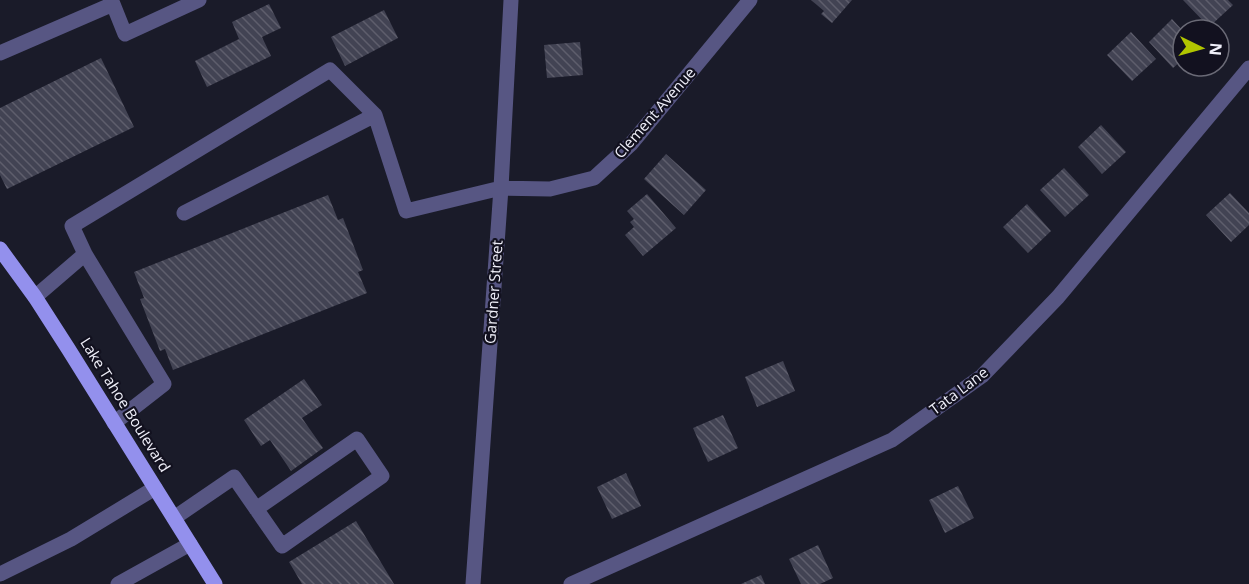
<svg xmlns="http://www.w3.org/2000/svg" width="1249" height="584" viewBox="0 0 1249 584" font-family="'Open Sans',sans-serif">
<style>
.building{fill:url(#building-back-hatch)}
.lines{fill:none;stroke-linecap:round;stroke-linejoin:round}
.minor{stroke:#575683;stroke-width:15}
.major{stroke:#9390ed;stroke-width:15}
.labels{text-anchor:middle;stroke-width:4.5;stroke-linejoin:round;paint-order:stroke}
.street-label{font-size:15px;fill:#efeff9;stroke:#12111f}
</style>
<defs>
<pattern id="building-back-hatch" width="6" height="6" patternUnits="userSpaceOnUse" patternTransform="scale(1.5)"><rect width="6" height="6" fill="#424353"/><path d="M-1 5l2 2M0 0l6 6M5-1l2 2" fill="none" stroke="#5e5e6c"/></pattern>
</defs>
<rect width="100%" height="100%" fill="#1a1b29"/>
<path class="building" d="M811,0H852L832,23L821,14L824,11Z
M1183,0H1228L1233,5L1209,27Z
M269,4L281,28L262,37L271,56L207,87L195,61L239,39L232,22Z
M384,10L398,38L345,66L331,37Z
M1172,19L1183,31V59L1173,68L1149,42Z
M1131,32L1156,59L1132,81L1107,55Z
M580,42L583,75L547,78L544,45Z
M101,58L134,127L7,189L0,175V108Z
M1101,125L1126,152L1102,174L1078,147Z
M666,154L706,190L684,215L644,179Z
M1064,168L1089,195L1065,217L1040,190Z
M1230,193L1249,213V225L1231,242L1206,215Z
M647,194L676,228L643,256L625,235L634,227L630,222L634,219L627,211Z
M328,195L338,220L343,218L363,270L358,272L367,293L173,370L165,349L160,351L140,299L144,298L134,272Z
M1027,204L1051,231L1028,253L1003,227Z
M783,361L795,391L757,407L745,377Z
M304,379L322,405L302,418L323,448L291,471L270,440L261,446L244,420Z
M723,415L738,448L708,462L693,428Z
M626,473L641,506L612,519L597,487Z
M958,486L974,518L945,533L929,500Z
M356,521L394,584H302L289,562Z
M818,545L833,578L820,584H801L789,559Z
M761,575L765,584H741Z"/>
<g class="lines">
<path class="minor" d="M0,53L113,4L125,34L199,0
M375,115L406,211L501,188L550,189L594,178L631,144L750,0
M85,254L164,384L114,423
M35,297L85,254L72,226L330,70L375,115L184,213
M174,518L234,477L282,546L382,476L357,439L256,509
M0,574L71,539L155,488
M118,584L190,544
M473,584L501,188L511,0
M571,584L892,440L982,376L1058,297L1249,68"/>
<path class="major" d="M0,249L35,297L69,350L215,584"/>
</g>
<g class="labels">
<g class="street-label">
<text transform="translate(655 113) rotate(-49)" y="5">Clement Avenue</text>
<text transform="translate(494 292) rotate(-86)" y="5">Gardner Street</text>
<text transform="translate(959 391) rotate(-37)" y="5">Tata Lane</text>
<text transform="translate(125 405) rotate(58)" y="5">Lake Tahoe Boulevard</text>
</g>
</g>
<g transform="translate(1201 48) rotate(95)"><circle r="28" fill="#12111f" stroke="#6a6a76" stroke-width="1.5"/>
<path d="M0-4.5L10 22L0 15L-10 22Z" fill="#b1c500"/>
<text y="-9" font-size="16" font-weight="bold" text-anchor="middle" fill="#efeff9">N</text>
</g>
</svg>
